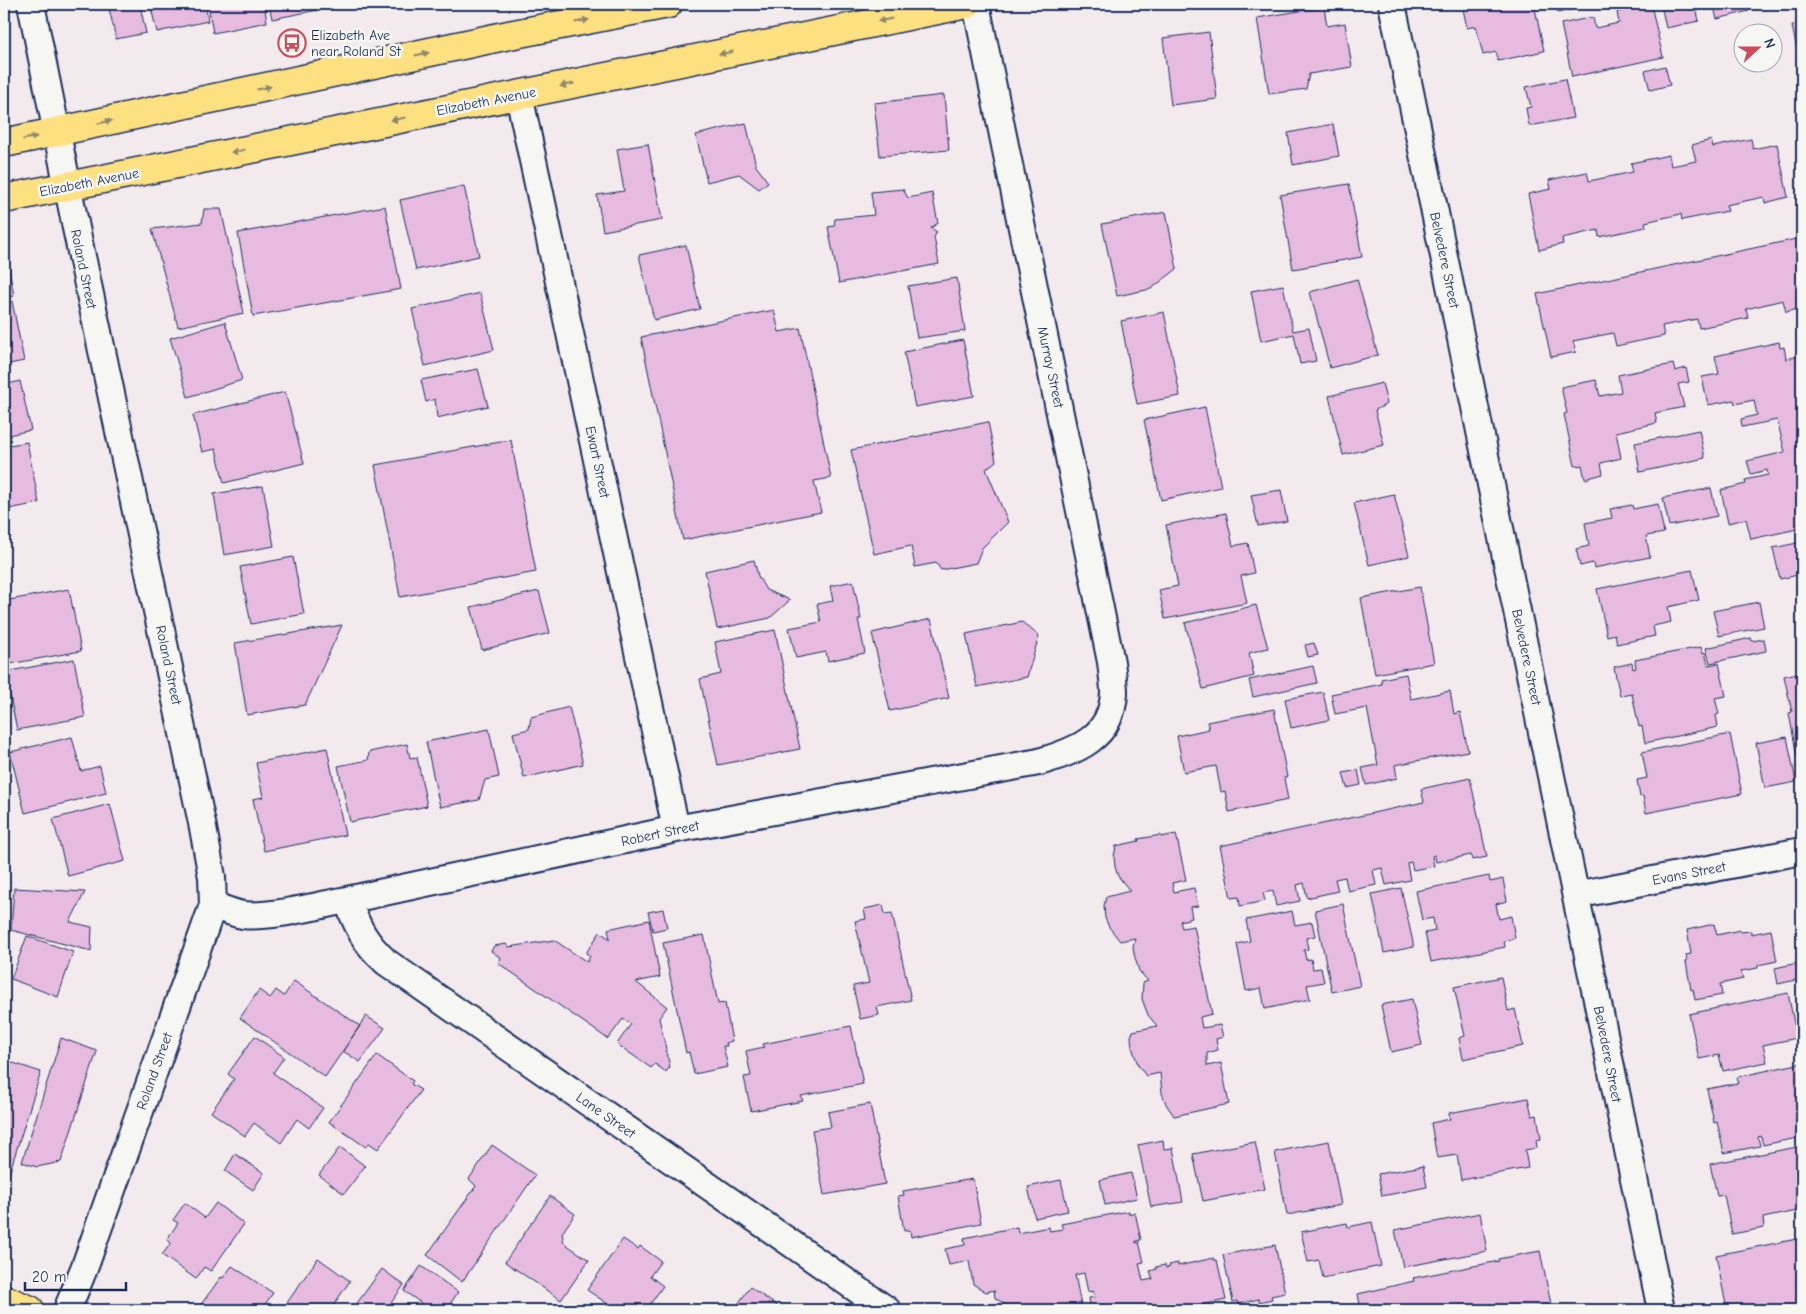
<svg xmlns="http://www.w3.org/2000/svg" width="1806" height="1314" viewBox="0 0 1806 1314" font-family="'Comic Neue',sans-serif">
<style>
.building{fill:#e7bbe0;stroke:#1b2f5e}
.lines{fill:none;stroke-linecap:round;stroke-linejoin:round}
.minor-casing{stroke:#1b2f5e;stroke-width:30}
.primary-casing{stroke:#1b2f5e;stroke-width:31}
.trunk-casing{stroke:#1b2f5e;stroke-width:31}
.minor{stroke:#f6f6f2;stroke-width:26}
.primary{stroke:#fde080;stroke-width:28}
.trunk{stroke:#fde080;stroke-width:28}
.oneway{fill:#8c886f}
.labels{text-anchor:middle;stroke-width:5;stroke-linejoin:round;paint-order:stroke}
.poi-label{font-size:14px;fill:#1b2f5e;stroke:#f6f6f2;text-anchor:start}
.street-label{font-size:14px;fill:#1b2f5e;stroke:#f6f6f2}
</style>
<rect width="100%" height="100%" fill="#f3eaee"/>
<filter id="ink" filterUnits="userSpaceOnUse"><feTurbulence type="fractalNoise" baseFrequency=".02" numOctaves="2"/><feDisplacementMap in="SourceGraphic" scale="10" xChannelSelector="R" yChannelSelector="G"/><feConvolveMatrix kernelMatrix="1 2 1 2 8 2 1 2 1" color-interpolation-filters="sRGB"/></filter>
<g filter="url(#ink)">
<path class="building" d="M108,4H205L208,21L157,32L150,4L140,6L146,33L116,39Z
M208,4H264L267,22L213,33Z
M269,4H322L323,9L272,19Z
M1462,4H1534L1544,51L1498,61L1496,52L1483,55L1476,26L1467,28Z
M1556,4H1590V5L1558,13Z
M1661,4H1703V5L1696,7L1699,21L1666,28Z
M1713,4H1748L1749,11L1717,19Z
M1651,5L1663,57L1572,77L1561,24L1593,17L1595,28L1619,23L1617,12Z
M1324,7L1327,26L1345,23L1352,67L1309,74L1306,89L1269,94L1257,18Z
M1802,24V74L1792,26Z
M1209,32L1217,99L1171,105L1163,38Z
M1665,66L1670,85L1650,90L1645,71Z
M1565,79L1573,118L1529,126L1526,108L1531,107L1526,87Z
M944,95L949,150L880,156L874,103Z
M746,123L756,166L768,182L759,189L739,174L707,182L696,135Z
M1333,124L1339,156L1293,165L1288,133Z
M1751,139L1753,149L1777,144L1788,197L1765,203L1764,197L1726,205L1728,211L1682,220L1681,214L1645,222L1646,227L1599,237L1598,230L1562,238L1563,244L1539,250L1528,194L1551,189L1549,180L1587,172L1589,181L1633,172L1631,163L1669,155L1671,166L1696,161L1692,145L1711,140L1713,147Z
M648,144L662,220L603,231L597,195L624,191L617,149Z
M1349,184L1362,257L1293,269L1280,195Z
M464,186L479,256L416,270L400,200Z
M903,189L908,198L932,193L938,223L931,228L937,232L934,237L939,264L839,283L828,227L834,226L835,219L874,215L871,192Z
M385,206L401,289L253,316L238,233Z
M204,209H221L244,313L178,327L152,229L202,223Z
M1166,212L1177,269L1151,289L1117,296L1102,224Z
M1801,238L1802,245V308L1786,312L1783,300L1746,309L1748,318L1699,328L1697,319L1662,326L1664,336L1616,346L1613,333L1573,341L1576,352L1551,357L1537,294Z
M686,245L700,309L654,320L639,255Z
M6,251L14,296L4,298V252Z
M957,278L965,331L917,338L908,286Z
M1357,279L1378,355L1330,368L1310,292Z
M1283,285L1293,331L1309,328L1316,361L1300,364L1294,334L1261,341L1251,291Z
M480,293L494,350L425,366L412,309Z
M12,301L24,361L4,365V303Z
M774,310L779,332L800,328L831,478L814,481L821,512L683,540L641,337Z
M1164,312L1180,396L1137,404L1121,321Z
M225,322L242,380L188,397L170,338Z
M963,340L974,396L915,407L904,352Z
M1779,342L1780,348L1784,347L1786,359L1800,356L1802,369V528L1751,539L1746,519L1728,523L1721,490L1746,484L1745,480L1768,475L1767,470L1751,474L1747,461L1785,452L1777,420L1742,427L1741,419L1757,415L1754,400L1735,404L1734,400L1708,405L1702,377L1719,374L1715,356Z
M1673,364L1675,371L1686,368L1689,382L1678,384L1684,407L1655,413L1657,423L1616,432L1621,458L1601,463L1603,474L1585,479L1582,465L1575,466L1564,414L1567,413L1561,387L1596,380L1600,396L1621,392L1618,375Z
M478,369L488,406L437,418L435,399L426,402L421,380Z
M20,381L31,430L4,436V385Z
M1382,383L1387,404L1375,410L1384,445L1343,455L1329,396Z
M285,392L304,463L224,483L216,449L202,452L193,415Z
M1205,407L1221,487L1161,500L1144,420Z
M988,422L996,461L986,469L1008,522L982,548L976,563L941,570L936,563L915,567L911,546L874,554L851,450Z
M1699,430L1705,458L1640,472L1635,443Z
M511,440L536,572L400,597L375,465Z
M27,442L39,503L4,510V446Z
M263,486L274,546L224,555L214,494Z
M1711,488L1717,516L1669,526L1663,498Z
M1281,490L1287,521L1258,526L1251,495Z
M1394,494L1409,556L1369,565L1354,503Z
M1658,504L1664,533L1646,536L1650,557L1594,568L1593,563L1580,566L1576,549L1589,546L1585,523L1612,518L1610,509L1632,505L1633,509Z
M1226,513L1233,546L1248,543L1254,573L1241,576L1247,603L1165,619L1159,590L1178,586L1166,525Z
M1802,542V574L1780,579L1773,548Z
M293,557L304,614L251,624L240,567Z
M754,560L758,576L766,590L790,600L770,618L717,629L705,571Z
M1692,570L1699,600L1668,607L1671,622L1653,626L1655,636L1617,644L1615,634L1607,636L1597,589Z
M853,581L861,619H858L865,653L828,661L826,652L796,658L789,628L821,622L817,604L833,601L830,586Z
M1420,587L1434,663L1375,674L1361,598Z
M69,589L81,651L4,665V601Z
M539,591L550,633L482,650L471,607Z
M1759,602L1764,627L1719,636L1713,611Z
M1256,605L1268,648L1249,653L1254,676L1203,689L1185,623Z
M931,619L949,698L890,711L872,633Z
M1022,622L1039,636L1027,677L977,687L966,634Z
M342,625L305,705L247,715L235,643Z
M775,630L800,749L718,765L700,679L721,674L715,642Z
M1751,638L1752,641L1764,639L1766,651L1710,663L1706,648Z
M1314,643L1318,655L1308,657L1305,645Z
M1701,647L1703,653L1705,652L1708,665L1719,663L1726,696L1715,698L1719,714L1716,715L1718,727L1645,743L1642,726L1639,727L1632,694L1620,696L1614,667L1632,663L1633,669L1636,668L1635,660Z
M74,659L85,717L17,730L5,672Z
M1313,666L1317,683L1253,697L1249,680Z
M1802,672V756L1797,757L1789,713L1792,712L1784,676Z
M1406,674L1411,699L1450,691L1454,714L1460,712L1468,751L1395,765L1397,778L1366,785L1362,768L1378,765L1367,708L1335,714L1331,694L1382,684L1381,679Z
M1323,692L1329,720L1291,728L1285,699Z
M569,707L583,764L524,778L513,733L529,729L531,717Z
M1274,709L1287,777L1284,778L1288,800L1229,812L1225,791L1221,792L1216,766L1184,772L1177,736L1209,729L1207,722Z
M489,729L499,777L485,780L479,800L440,807L426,742Z
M1730,734L1742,794L1646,813L1643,796L1640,797L1637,780L1647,778L1642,752Z
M72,737L81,771L100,766L106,793L25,813L10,752Z
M1787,737L1796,782L1765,788L1756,743Z
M407,744L410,758L417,757L427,806L350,822L338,766L368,760L369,752Z
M327,748L345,835L264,851L253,799L263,797L256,763Z
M1358,770L1361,785L1347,788L1343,773Z
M1470,778L1487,857L1472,860L1471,855L1436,862L1435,855L1432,856L1434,866L1413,870L1411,862L1407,863L1410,880L1386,885L1382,868L1373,870L1376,885L1348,891L1345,877L1335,879L1338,891L1307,898L1304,883L1297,885L1300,901L1276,906L1273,891L1263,893L1265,901L1240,906L1239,897L1231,898L1220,846L1424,802L1421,789Z
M110,804L125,861L68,876L53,819Z
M1176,834L1186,880L1172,883L1174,892L1194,888L1198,906L1190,907L1192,918L1180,921L1182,928L1194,926L1212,1014L1200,1017L1202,1028L1220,1025L1223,1037L1216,1039L1218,1050L1207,1053V1066L1221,1063L1229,1104L1174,1116L1166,1104L1162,1093L1160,1073L1146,1076L1138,1065L1132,1047L1131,1037L1133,1031L1157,1026L1148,1015L1142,999L1143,983L1148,981L1139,971L1134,954L1133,946L1135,938L1120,941L1109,927L1105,918L1104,906L1106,897L1130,891L1118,876L1115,867L1114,857L1116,846L1139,841L1138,839L1161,835V837Z
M1489,876L1490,882L1503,879L1507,901L1496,904L1499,919L1511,916L1515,938L1504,941L1505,947L1431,962L1425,933L1435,931L1433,918L1422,920L1416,891Z
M14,888L85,892L70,922L92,927L91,951L11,930Z
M1401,888L1414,947L1384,953L1372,894Z
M1343,904L1360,986L1332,992L1315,910Z
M883,905L885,914L892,913L911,1000L877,1007L879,1015L860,1019L853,986L869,983L855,921L866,919L864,909Z
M663,909L667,928L653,931L648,912Z
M1292,911L1295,925L1312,922L1315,936L1306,938L1308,949L1304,950L1306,960L1311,959L1313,969L1321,968L1324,982L1307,985L1310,999L1265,1009L1261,988L1246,991L1237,944L1250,941L1246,920Z
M649,920L660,977L636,982L667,1007L659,1018L670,1067L666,1072L655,1064L651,1068L617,1044L631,1024L623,1019L608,1039L498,963L501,958L491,951L494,946L506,944L509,947L554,940L587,962L590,956L586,953L600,932L610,939L608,929Z
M1714,924L1717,935L1740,930V932L1751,931V934L1771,930L1777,961L1758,965V968L1741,971L1743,979L1720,984L1722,995L1695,1000L1693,989L1691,990L1686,962L1687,961L1686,955L1691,954L1687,930Z
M704,935L718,1004L725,1003L732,1041L726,1043L727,1046H723L728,1067L694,1074L689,1052L686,1053L663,943Z
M27,936L73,952L58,997L11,979Z
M1798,963L1800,979L1778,984L1775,968Z
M1501,977L1508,1011L1515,1009L1523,1046L1463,1059L1459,1038L1465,1036L1454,987Z
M294,981L360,1026L325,1077L240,1018L259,990L270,998L276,990L284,996Z
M1788,993L1797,1038L1763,1045L1767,1062L1723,1071L1719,1055L1699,1059L1689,1014Z
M1412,999L1422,1045L1391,1052L1381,1005Z
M366,1016L385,1028L360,1062L343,1051Z
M851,1026L863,1084L801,1096L803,1101L751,1111L744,1077L751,1076L746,1051L764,1047L763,1044Z
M255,1036L284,1057L273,1073L323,1108L309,1128L297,1119L281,1143L254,1123L245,1136L211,1112L234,1079L228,1074Z
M61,1038L97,1051L61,1162L37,1167L22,1162Z
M377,1055L413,1081L411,1084L421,1090L378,1149L369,1143L366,1147L329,1122Z
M4,1060L41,1072L8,1177L4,1175Z
M1802,1063V1137L1763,1145L1761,1136L1758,1137L1760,1146L1724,1153L1717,1122L1714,1123L1707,1089L1738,1083L1737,1077Z
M1528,1098L1532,1116L1537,1115L1541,1139L1536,1140L1537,1148L1525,1150L1528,1168L1461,1180L1457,1155L1437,1158L1431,1123L1450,1119L1449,1113Z
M870,1104L885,1184L824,1195L812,1130L831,1127L828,1112Z
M1163,1140L1164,1149L1173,1148L1183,1202L1151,1207L1138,1145Z
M1329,1141L1341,1205L1287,1215L1275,1152Z
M1255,1142L1265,1189L1203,1201L1193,1154Z
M492,1145L535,1175L462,1282L427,1255L476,1186L469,1179Z
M1802,1146V1210L1763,1218L1764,1228L1732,1234L1724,1195L1717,1196L1710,1164Z
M340,1147L365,1166L344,1194L319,1175Z
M235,1154L264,1173L253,1190L225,1171Z
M1423,1166L1427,1187L1382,1196L1378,1174Z
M1131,1173L1137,1198L1105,1205L1100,1180Z
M973,1179L981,1223L911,1237L910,1230L904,1231L898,1196L904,1195L903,1191Z
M1061,1180L1068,1211L1035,1218L1028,1187Z
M550,1196L575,1214L562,1233L564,1243L589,1260L561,1300L505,1262Z
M185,1203L205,1218L216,1203L244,1224L211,1271L204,1267L196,1279L162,1255L171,1243L167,1239L178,1223L173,1220Z
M1129,1211V1214L1135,1212L1141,1240L1136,1241V1243L1139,1242L1144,1262L1139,1263L1143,1281L1153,1279L1150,1271L1157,1269L1156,1267L1165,1265L1166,1268L1170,1267L1169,1265L1178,1263V1266L1214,1258V1260H1217L1226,1300L1177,1310H1091L1089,1298L1095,1297L1093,1291L1088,1292L1084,1273L1075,1275L1082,1310H1014L995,1298L994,1290L986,1292L973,1284L969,1261L949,1265L945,1249L965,1245L964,1238L1017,1227L1018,1233L1049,1227L1050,1231L1063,1229L1061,1224Z
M1480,1213L1487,1251L1403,1267L1395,1230Z
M1372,1222L1381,1266L1323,1278L1319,1260L1308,1262L1301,1232L1347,1223L1348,1227Z
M1802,1238V1310H1727L1716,1255Z
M623,1239L638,1249L640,1246L661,1261L650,1276L663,1286L646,1310H617L587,1290Z
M1275,1245L1285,1293L1271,1296L1272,1299L1259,1302V1299L1238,1304L1237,1301L1233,1302L1223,1255Z
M1540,1251L1551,1304L1520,1310H1361L1358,1294L1414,1281L1413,1278L1499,1261L1498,1259Z
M318,1258L350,1281L330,1310H282Z
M232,1266L273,1293L261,1310H197L221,1277L223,1278Z
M421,1266L458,1292L446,1310H431L404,1291Z
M382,1269L404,1285L386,1310H352Z
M750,1287L783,1310H734Z"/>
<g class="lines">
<g class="minor-casing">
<path id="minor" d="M31,4L76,228L203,828L212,877L213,905L85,1266L67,1310
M1392,4L1661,1310
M519,95L676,829
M1576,895L1802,851
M347,900C358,927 363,941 386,962L887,1310
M213,905C223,909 232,913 243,915C271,918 319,905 347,900L676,829L1039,762C1076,751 1112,738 1114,693C1114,683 1112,672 1111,662L976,4"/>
</g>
<g class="primary-casing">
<path id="primary" d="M4,1299L30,1310"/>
</g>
<g class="trunk-casing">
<path id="trunk" d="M4,143L509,35L668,4
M4,199L967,4"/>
</g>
<use href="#minor" class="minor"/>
<use href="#primary" class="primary"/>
<use href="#trunk" class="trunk"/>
</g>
<defs><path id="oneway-solid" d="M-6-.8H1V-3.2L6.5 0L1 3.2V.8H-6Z" transform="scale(1.25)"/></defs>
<g class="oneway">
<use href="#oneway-solid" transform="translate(885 20) rotate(169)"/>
<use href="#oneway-solid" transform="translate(582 21) rotate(-11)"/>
<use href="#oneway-solid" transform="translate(726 53) rotate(169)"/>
<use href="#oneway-solid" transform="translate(422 54) rotate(-12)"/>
<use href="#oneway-solid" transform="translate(567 85) rotate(169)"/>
<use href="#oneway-solid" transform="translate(264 88) rotate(-12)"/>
<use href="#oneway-solid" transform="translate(398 119) rotate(169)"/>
<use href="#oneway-solid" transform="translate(105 122) rotate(-12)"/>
<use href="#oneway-solid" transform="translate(30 138) rotate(-12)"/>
<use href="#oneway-solid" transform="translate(238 151) rotate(169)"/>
</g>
</g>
<defs>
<g id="bus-ring" transform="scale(1.4375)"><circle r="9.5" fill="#f6f6f2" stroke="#d1495b" stroke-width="1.5"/><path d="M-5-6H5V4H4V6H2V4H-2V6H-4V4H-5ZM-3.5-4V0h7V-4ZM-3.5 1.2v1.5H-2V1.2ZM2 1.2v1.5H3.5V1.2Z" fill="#d1495b"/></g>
</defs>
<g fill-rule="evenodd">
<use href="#bus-ring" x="292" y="43"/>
</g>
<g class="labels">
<g class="poi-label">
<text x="311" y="40">Elizabeth Ave<tspan x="311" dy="16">near Roland St</tspan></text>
</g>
<g class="street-label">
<text transform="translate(486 101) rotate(-11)" y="5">Elizabeth Avenue</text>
<text transform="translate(89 182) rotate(-11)" y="5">Elizabeth Avenue</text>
<text transform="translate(1445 260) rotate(78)" y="5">Belvedere Street</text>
<text transform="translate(84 269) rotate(78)" y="5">Roland Street</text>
<text transform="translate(1051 367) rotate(78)" y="5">Murray Street</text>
<text transform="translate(598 462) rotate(78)" y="5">Ewart Street</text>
<text transform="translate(1527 657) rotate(78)" y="5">Belvedere Street</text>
<text transform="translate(169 665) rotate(78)" y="5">Roland Street</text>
<text transform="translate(660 833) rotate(-12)" y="5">Robert Street</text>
<text transform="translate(1689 873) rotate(-11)" y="5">Evans Street</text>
<text transform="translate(1608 1054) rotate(79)" y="5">Belvedere Street</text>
<text transform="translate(154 1071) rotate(-70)" y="5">Roland Street</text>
<text transform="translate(606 1115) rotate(35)" y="5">Lane Street</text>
</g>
</g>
<rect width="1806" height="1314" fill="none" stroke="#f6f6f2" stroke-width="20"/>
<rect x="10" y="10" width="1786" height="1294" fill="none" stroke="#1b2f5e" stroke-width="2" filter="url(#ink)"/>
<g transform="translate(1758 48) rotate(69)"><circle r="24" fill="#f6f6f2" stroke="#9ea6b7"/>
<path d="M0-4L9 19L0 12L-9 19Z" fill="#d1495b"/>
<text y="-8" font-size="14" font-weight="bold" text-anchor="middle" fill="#1b2f5e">N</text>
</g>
<path d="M25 1282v8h101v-8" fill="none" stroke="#1b2f5e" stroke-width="2.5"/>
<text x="32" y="1282" font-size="15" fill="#1b2f5e" stroke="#f6f6f2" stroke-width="4" paint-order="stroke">20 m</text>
</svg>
